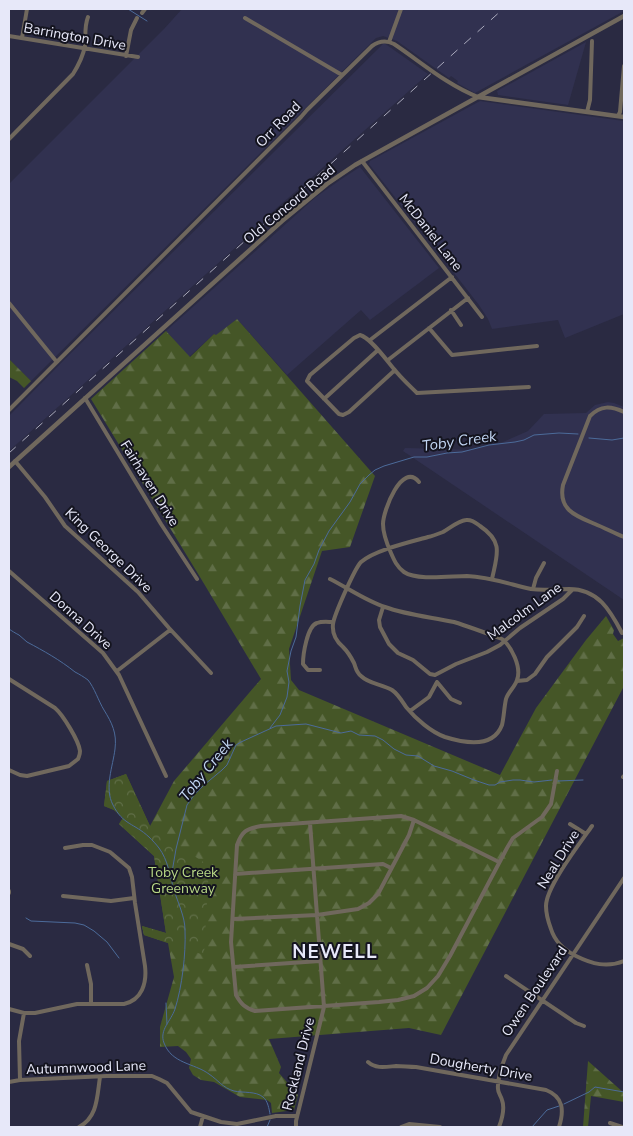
<svg xmlns="http://www.w3.org/2000/svg" width="633" height="1136" viewBox="0 0 633 1136" font-family="'Nunito Sans',sans-serif">
<style>
.built{fill:#313150}
.forest{fill:url(#forest-firs)}
.park{fill:url(#park-crowns)}
.lines{fill:none;stroke-linecap:round;stroke-linejoin:round}
.stream{stroke:#4c6b9a;stroke-width:1}
.minor{stroke:#70685d;stroke-width:4}
.tertiary{stroke:#70685d;stroke-width:4.5}
.rail{stroke:#aaaabd;stroke-width:1;stroke-dasharray:9 9;stroke-linecap:butt}
.labels{text-anchor:middle;stroke-width:4;stroke-linejoin:round;paint-order:stroke}
.street-label{font-size:14px;fill:#e7e8f9;stroke:#14141f}
.park-label{font-size:14px;fill:#b8d886;stroke:#14141f}
.water-label{font-size:15px;font-style:italic;fill:#c2d6f3;stroke:#14141f}
.district-label{font-size:19px;font-weight:bold;letter-spacing:1px;fill:#e7e8f9;stroke:#14141f}
</style>
<defs>
<pattern id="forest-firs" width="22" height="20" patternUnits="userSpaceOnUse" patternTransform="scale(1.25)"><rect width="22" height="20" fill="#455627"/><path d="M5 1l3.5 6h-7zM16 11l3.5 6h-7z" fill="#606e47"/></pattern>
<pattern id="park-crowns" width="20" height="18" patternUnits="userSpaceOnUse" patternTransform="scale(1.25)"><rect width="20" height="18" fill="#455627"/><path d="M2 6a3 3 0 1 1 6 0M12 15a3 3 0 1 1 6 0" fill="none" stroke="#606e47"/></pattern>
</defs>
<rect width="100%" height="100%" fill="#2a2a42"/>
<path class="built" d="M182,9H624V11L475,93L457,83L458,81L451,76L449,78L397,41L383,36L376,38L31,381L9,359V184L164,29Z
M586,42L568,105L498,95L497,91Z
M384,43L428,74L302,186L264,219L265,221L9,451V416L65,359Z
M480,101L624,121V314L565,338L558,320L492,329L488,319L479,305L369,164L370,161Z
M360,167L439,268L370,320L361,310L287,375L237,319L216,336L214,334L189,357L166,331L316,197L340,180Z
M608,402L614,403L624,407V600L403,451L405,448L449,449L468,450L503,442L528,431L544,414L586,413L595,405Z"/>
<path class="forest" d="M237,319L375,476L350,547L322,551L289,649L291,680L299,690L500,775L536,708L586,640L606,616L614,630L613,634L618,641L624,638V686L441,1035L409,1028L269,1039L281,1067L279,1073L298,1095L294,1110L272,1113L271,1103L267,1100L240,1097L214,1082L201,1080L193,1075L189,1068L191,1059L186,1052L178,1046L160,1047V1027L174,977L168,943L144,935L142,926L166,933L154,856L119,824L123,818L114,810L104,806L107,781L126,774L150,826L174,781L261,679L200,577L91,399L166,331L190,357L214,334L216,335Z
M9,359L31,381L24,388L17,381L9,377Z
M588,1061L624,1093V1102L591,1096L588,1127H583Z"/>
<path class="park" d="M126,774L150,826L209,866L204,955L144,935L142,926L166,933L154,856L119,824L123,818L114,810L104,806L107,781Z"/>
<g class="lines">
<path class="stream" d="M128,9L147,21
M589,438L612,440L624,438
M9,629C12,631 15,633 19,635C22,637 24,640 27,642C44,651 60,660 75,672C79,674 84,677 88,680C94,687 99,702 104,710C112,723 117,733 115,749C113,766 104,788 113,805C123,825 134,823 149,837C152,840 156,844 159,848C168,860 170,876 174,890C178,903 185,917 185,930C186,954 182,987 175,1009C171,1021 159,1030 164,1043C172,1064 194,1063 209,1074C218,1080 223,1088 234,1091C243,1093 256,1091 263,1097C268,1101 269,1109 270,1114
M270,728L280,715L287,697L289,682L287,671L291,651L296,637L300,606L305,580L314,564L319,550L329,531L350,502L360,484L369,475L375,470L384,466L414,457H427L447,453L462,452L489,445L515,442L524,440L534,435L559,433L578,434
M558,781L583,780
M171,878L176,849L187,805L194,795L204,785L222,770L227,765L236,745L241,742L276,726L306,724L341,733L351,731L359,735L375,736L383,740L394,749L406,755L418,756L434,766L452,771L474,780L489,785H495L500,782L513,780H520L534,782L552,780
M26,918L31,921L75,923L84,925L94,931L107,942L119,958
M166,1003L167,1024
M564,1104L589,1092L595,1087L624,1092
M267,1127L270,1120
M532,1127L547,1110L559,1106"/>
<path class="minor" d="M142,13L145,9
M245,18L342,75
M9,36L138,57
M22,38L27,9
M389,42L401,9
M126,56L131,30L137,18
M587,112L590,100L592,41
M618,116L620,112L624,66
M9,139L73,74C78,66 83,56 85,46C86,36 84,27 88,17
M362,161L482,317
M9,303L56,361
M451,310L461,325
M429,328L452,355L537,346
M370,340L452,277
M388,360L468,298
M395,370L349,412L343,415L339,414L307,381L310,375L354,338L360,335C371,338 387,361 394,369C401,378 409,385 417,393L529,387
M85,398L161,524L197,579
M324,399L378,350
M9,410L301,117L307,110L372,46C379,41 386,40 394,44C421,62 447,85 478,97
M624,412C611,406 601,405 590,416L563,485C558,510 576,516 595,524C605,528 614,533 624,537
M15,461L45,497L65,526L138,592L169,628L211,673
M419,482C402,461 383,511 383,524C383,534 387,544 391,553C394,560 397,567 404,572C417,581 451,576 467,576C490,577 509,584 531,589C544,591 556,589 569,589C598,589 610,610 622,633L624,632
M9,571L103,653L119,675L166,776
M330,579C348,588 366,601 385,607C407,615 431,617 454,622C470,627 486,633 502,639C511,646 522,667 517,680C515,687 508,692 506,699C504,708 504,717 502,725C493,749 464,743 445,737C431,732 416,719 406,707C402,701 398,694 392,690C382,684 369,684 361,676C356,672 356,668 354,663C351,657 348,652 343,647C336,641 332,633 333,624C334,615 355,568 361,562C375,550 410,542 428,537C433,536 438,534 443,532C450,528 458,521 466,520C472,519 476,523 480,526C504,542 497,555 492,579
M533,589L536,578L544,563
M383,607L379,620L380,627L389,644L398,653L413,660L430,674L435,675
M320,670H308L303,664C303,655 307,626 317,623C322,621 328,622 333,622
M117,671L170,630
M435,675L456,664L487,652L500,645L520,628L563,599L572,590
M9,679L55,708C63,715 79,741 80,751C80,755 79,756 78,759L69,766L27,776L20,775L9,770
M517,681L527,680L535,674L547,657L577,627L584,616
M437,682L451,699L460,703
M410,711L429,697L437,682
M623,777L624,776
M570,824L586,834
M592,826C580,843 546,887 546,906C546,914 548,921 551,929C555,942 564,950 576,956C592,964 607,968 624,961
M499,862L414,820L401,816L261,826C246,829 242,831 237,845L231,942L236,995C241,1004 245,1008 255,1011L379,1002L398,1000L414,996L427,988L438,976L450,956L507,848L513,838L542,817L551,804L557,771
M235,874L383,864L391,868
M9,893V891
M63,896L111,901L134,898
M233,919L317,915L358,909L369,903L378,894L409,835L414,820
M9,944L23,949L30,956
M87,965L91,984V1004
M234,967L320,961
M506,976L576,1023L584,1026
M9,1009L24,1013H35L77,1004H124C142,1000 147,983 145,966L135,903L132,877L129,868L110,852L92,845H83L65,848
M368,1062C376,1069 385,1067 396,1066C403,1066 409,1067 416,1067L546,1090C564,1097 564,1111 559,1127
M20,1080L19,1041L24,1013
M9,1082L20,1080L107,1076H152L159,1079L167,1083L191,1112L221,1122L237,1124L276,1116H297
M610,1123L622,1127
M79,1127C98,1117 97,1096 100,1077
M200,1127L203,1116
M296,1127V1121L324,1007L310,823
M401,1127L409,1124L440,1127
M499,1127C502,1119 505,1108 502,1100C501,1096 498,1093 498,1089C497,1078 502,1065 506,1055L624,878"/>
<path class="tertiary" d="M478,97L624,117
M9,467L282,221L327,184L355,165L624,16"/>
<path class="rail" d="M9,453L503,9"/>
</g>
<g class="labels">
<g class="street-label">
<text transform="translate(75 36) rotate(10)" y="5">Barrington Drive</text>
<text transform="translate(278 124) rotate(-46)" y="5">Orr Road</text>
<text transform="translate(289 204) rotate(-40)" y="5">Old Concord Road</text>
<text transform="translate(431 232) rotate(52)" y="5">McDaniel Lane</text>
<text transform="translate(150 483) rotate(58)" y="5">Fairhaven Drive</text>
<text transform="translate(109 550) rotate(44)" y="5">King George Drive</text>
<text transform="translate(524 611) rotate(-36)" y="5">Malcolm Lane</text>
<text transform="translate(81 620) rotate(42)" y="5">Donna Drive</text>
<text transform="translate(558 859) rotate(-58)" y="5">Neal Drive</text>
<text transform="translate(534 991) rotate(-56)" y="5">Owen Boulevard</text>
<text transform="translate(298 1064) rotate(-76)" y="5">Rockland Drive</text>
<text transform="translate(86 1067) rotate(-2)" y="5">Autumnwood Lane</text>
<text transform="translate(481 1067) rotate(10)" y="5">Dougherty Drive</text>
</g>
<g class="park-label">
<text x="183" y="877">Toby Creek<tspan x="183" dy="16">Greenway</tspan></text>
</g>
<g class="water-label">
<text transform="translate(459 441) rotate(-8)" y="5">Toby Creek</text>
<text transform="translate(206 770) rotate(-51)" y="5">Toby Creek</text>
</g>
<g class="district-label">
<text x="335" y="958">NEWELL</text>
</g>
</g>
<rect width="633" height="1136" fill="none" stroke="#e7e8f9" stroke-width="20"/>
</svg>
